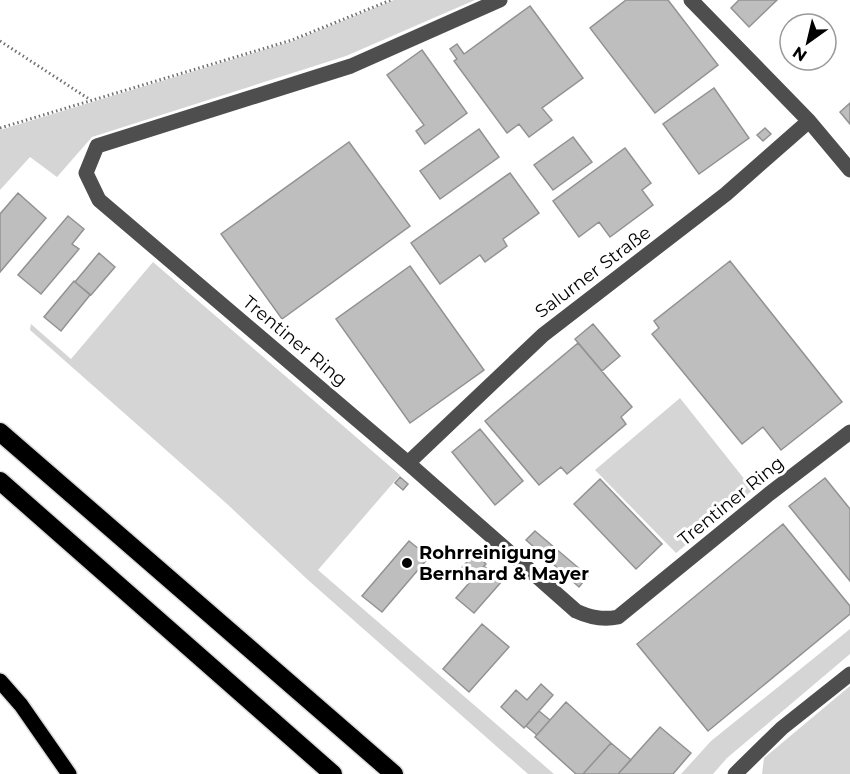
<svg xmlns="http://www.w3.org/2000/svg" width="850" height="774" viewBox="0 0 850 774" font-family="Montserrat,sans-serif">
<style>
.green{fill:#d5d5d5}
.building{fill:#bebebe;stroke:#929292;stroke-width:1.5}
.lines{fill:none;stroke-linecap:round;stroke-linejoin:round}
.major-casing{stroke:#dbdbdb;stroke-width:18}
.highway-casing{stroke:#dbdbdb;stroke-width:21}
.path{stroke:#707070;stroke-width:3;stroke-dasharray:1.5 3;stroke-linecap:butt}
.minor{stroke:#4e4e4e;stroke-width:15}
.major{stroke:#000;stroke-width:15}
.highway{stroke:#000;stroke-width:18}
.poi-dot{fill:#000;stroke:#fff;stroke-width:2}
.labels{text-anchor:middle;stroke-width:6;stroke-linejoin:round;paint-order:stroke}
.street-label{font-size:18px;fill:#000;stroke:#fff}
.poi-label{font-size:18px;font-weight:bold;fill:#000;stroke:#fff;text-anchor:start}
</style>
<rect width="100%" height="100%" fill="#fff"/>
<path class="green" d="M394,0H475L346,56L92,137L57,177L30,157L0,190V130L293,41Z
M153,262L400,475L318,570L554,774H528L308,580L226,503L30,330L31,324L71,359Z
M680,398L753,490L676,553L595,470Z
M850,629V654L727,758L713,774H681L711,741Z
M850,686V774H762L764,758Z"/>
<path class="building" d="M626,0H668L718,65L655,113L590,28Z
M739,0H777L749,27L731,8Z
M530,6L583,78L542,108L552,120L529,137L519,124L507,133L454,61L457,59L450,49L457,44L464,54Z
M422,50L467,113L425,144L416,131L424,125L387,75Z
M714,88L749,138L699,174L663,124Z
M850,103V124L840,112Z
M765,128L771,134L763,141L757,135Z
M479,129L499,157L440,199L420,171Z
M573,137L592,162L553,190L534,165Z
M349,142L410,226L282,319L221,234Z
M625,148L651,183L642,190L653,205L610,237L599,222L579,237L553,201Z
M510,173L539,213L503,239L507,246L485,262L480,255L440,284L411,243Z
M18,193L46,218L0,272V214Z
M68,216L84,229L72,244L79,249L41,294L18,275Z
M99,253L115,267L91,295L75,282Z
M730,261L842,402L781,450L763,427L742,444L652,334L659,328L654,321Z
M410,266L484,370L410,423L336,319Z
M74,281L90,295L61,331L44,317Z
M593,324L620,356L602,371L575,339Z
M578,343L632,407L621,417L626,424L567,474L561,467L539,485L485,421Z
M480,429L523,481L495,505L452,452Z
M400,477L408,484L403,490L395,483Z
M825,478L850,509V581L789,506Z
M600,479L662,544L636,569L574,504Z
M783,524L850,606V614L708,731L637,644Z
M535,531L588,576L579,587L526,540Z
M409,541L429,557L382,612L362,596Z
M475,553L486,564L469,583L457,573Z
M484,566L502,581L474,613L456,598Z
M482,624L509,647L469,692L443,669Z
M541,684L553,695L524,728L501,707L516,690L527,700Z
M566,702L611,743L583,774H576L535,737Z
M539,711L550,720L537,735L526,726Z
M660,727L691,753L673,774H618Z
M611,743L631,760L618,774H583Z"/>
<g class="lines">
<g class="major-casing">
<path id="major" d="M0,681L21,705L69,774"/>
</g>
<g class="highway-casing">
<path id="highway" d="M0,432L394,774
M0,481L333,774"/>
</g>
<path class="path" d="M0,41L89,99
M0,128L292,40L391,0"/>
<path class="minor" d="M500,0L351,66L97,146L86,173L99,200L408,463L576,611C591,618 603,620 618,617L769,494L850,432
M691,0L809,121L850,170
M408,463L543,335L726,194L809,121
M735,774L782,728L850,674"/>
<use href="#major" class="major"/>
<use href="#highway" class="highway"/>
</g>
<circle class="poi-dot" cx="407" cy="563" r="6"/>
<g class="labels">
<g class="street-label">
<text transform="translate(593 272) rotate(-37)" y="6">Salurner Straße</text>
<text transform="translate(295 341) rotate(40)" y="6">Trentiner Ring</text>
<text transform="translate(731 501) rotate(-39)" y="6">Trentiner Ring</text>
</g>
<g class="poi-label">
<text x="419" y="559">Rohrreinigung<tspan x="419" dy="21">Bernhard &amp; Mayer</tspan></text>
</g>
</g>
<g transform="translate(808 42) rotate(214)"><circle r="28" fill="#ffffff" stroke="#999999" stroke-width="1.5"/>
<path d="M0-4.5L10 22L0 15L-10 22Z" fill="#000000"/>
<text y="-9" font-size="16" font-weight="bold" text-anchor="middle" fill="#000000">N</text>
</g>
</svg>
